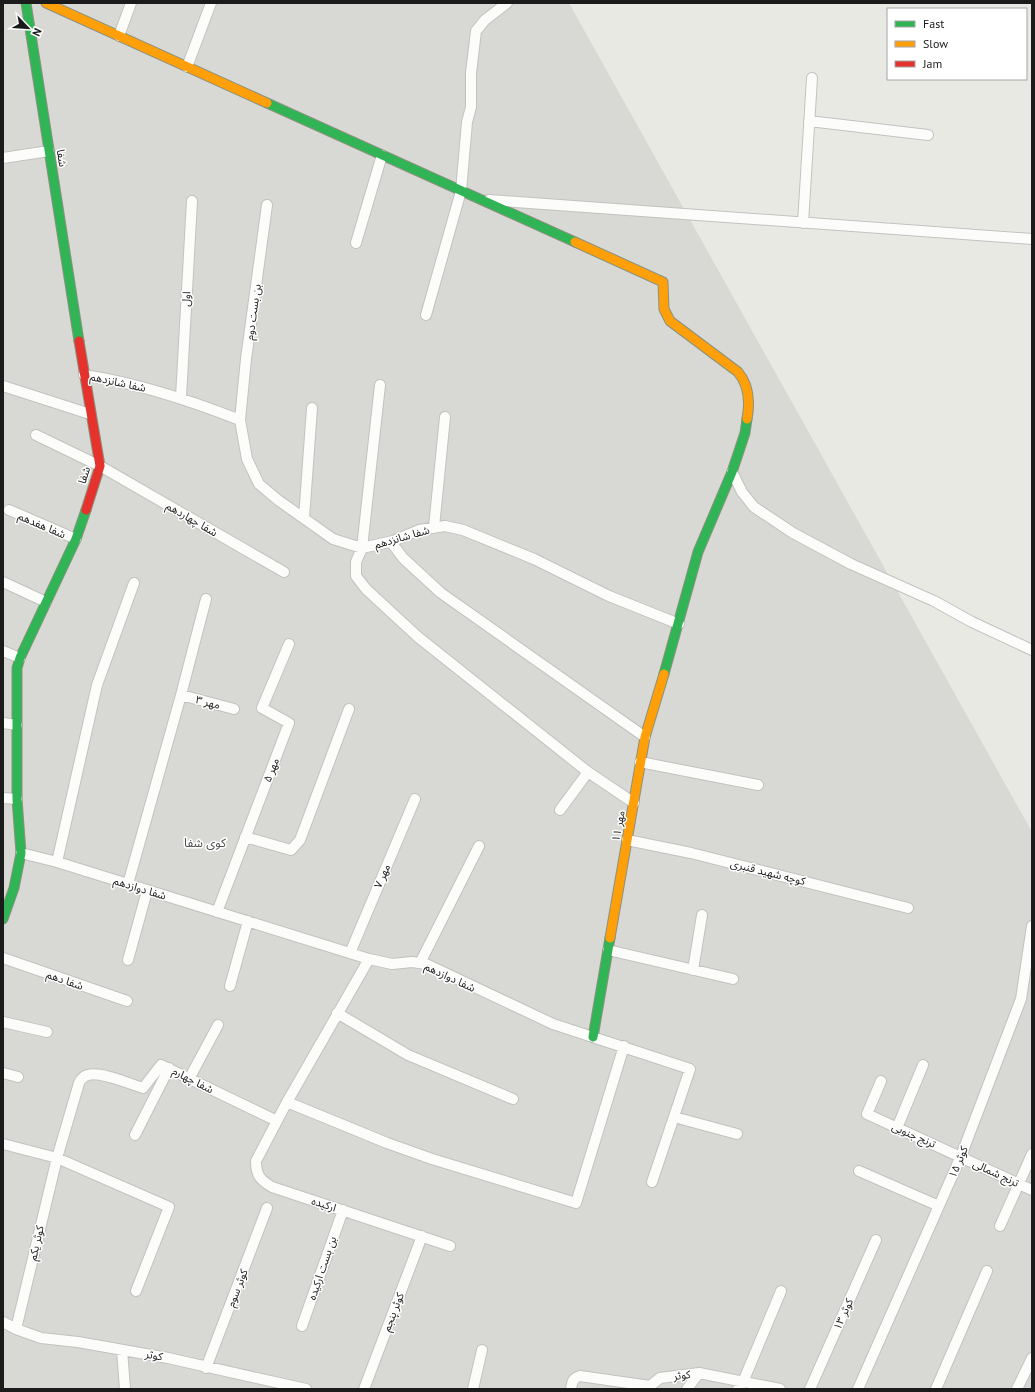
<svg xmlns="http://www.w3.org/2000/svg" width="1035" height="1392" viewBox="0 0 1035 1392" font-family="'PT Sans','Noto Sans Arabic',sans-serif">
<style>
.residential{fill:#d8d8d5}
.lines{fill:none;stroke-linecap:round;stroke-linejoin:round}
.street-casing{stroke:#c2c2c0;stroke-width:12}
.fast-casing{stroke:#8b927d;stroke-width:11}
.slow-casing{stroke:#8b927d;stroke-width:11}
.jam-casing{stroke:#8b927d;stroke-width:11}
.street{stroke:#fcfcfb;stroke-width:10}
.fast{stroke:#30b455;stroke-width:9}
.slow{stroke:#ff9f0a;stroke-width:9}
.jam{stroke:#e5322d;stroke-width:9}
.labels{text-anchor:middle;stroke-width:3;stroke-linejoin:round;paint-order:stroke}
.street-label{font-size:11px;fill:#1b1b1b;stroke:#fff}
.neighbourhood-label{font-size:12px;fill:#4e4e4e;stroke:#fff}
</style>
<rect width="100%" height="100%" fill="#e9e9e4"/>
<path class="residential" d="M3,3H569L1032,832V1389H3Z"/>
<g class="lines">
<g class="street-casing">
<path id="street" d="M119,36L131,3
M187,67L211,3
M809,121L928,135
M3,158L49,151
M489,200L1032,239
M267,205L246,359L240,420L247,459L259,484L278,500L333,539L362,548L393,541L419,530L445,526L463,530L534,559L609,596L679,624
M803,223L812,78
M356,243L382,155
M426,315L461,191L467,122L471,107V73L476,31L485,20L507,3
M84,375C138,383 189,400 240,420
M380,385L362,548L356,562V576L366,589L418,637L588,772L634,803
M3,386L90,414
M181,397L192,201
M36,435L100,466L284,572
M732,472L742,492L754,507L793,533L851,564L934,601L972,622L1032,650
M9,510L76,539
M304,518L312,408
M434,527L445,417
M391,542L403,558L441,593L645,737
M3,582L46,602
M3,651L20,658
M181,695L234,709
M3,723L17,725
M640,762L758,785
M3,798L17,799
M560,810L588,772
M245,837L291,850L300,840L349,709
M627,840L691,853L908,908
M21,853L57,862L369,959L392,964L412,962L426,964L553,1024L690,1069L652,1182
M57,862L97,685L134,583
M128,884L181,695L206,599
M217,912L289,723L262,708L289,644
M608,950L733,979
M350,953L415,799
M3,958L127,1001
M369,959L287,1102L256,1161C256,1175 260,1180 272,1187L450,1246
M128,960L147,891
M420,963L479,846
M693,970L702,915
M230,986L248,921
M337,1013L408,1055L513,1099
M3,1022L47,1032
M3,1073L18,1077
M189,1079L218,1025
M881,1081L867,1114L1032,1190
M287,1102L387,1143L432,1159L576,1203L624,1046
M674,1117L737,1134
M897,1128L923,1065
M135,1135L169,1068
M3,1144L57,1158L169,1207L136,1291
M859,1171L939,1206
M1000,1226L1032,1154
M3,1322L16,1329L41,1338L78,1342L168,1358L306,1389
M302,1326L343,1210
M16,1329L57,1158L79,1083C81,1079 83,1076 88,1075C100,1071 130,1084 143,1088L161,1065L277,1121
M122,1350L125,1389
M206,1368L267,1208
M364,1389L422,1236
M473,1389L482,1350
M571,1389C572,1382 573,1378 580,1376L650,1386L660,1378L699,1373L780,1389
M687,1389L699,1373
M738,1389L743,1382L781,1291
M810,1389L876,1240
M858,1389L961,1156L1021,999L1032,926
M936,1389L987,1271
M1017,1389L1032,1358"/>
</g>
<g class="fast-casing">
<path id="fast" d="M26,3L79,341
M267,103L575,242
M664,674L698,552L732,472L745,433L747,419
M3,919L14,888L21,853L17,799V668L20,658L76,539L86,510
M593,1037L610,938"/>
</g>
<g class="slow-casing">
<path id="slow" d="M46,3L267,103
M575,242L663,282L664,309L670,321L738,372C749,385 750,403 747,419
M610,938L645,737L664,674"/>
</g>
<g class="jam-casing">
<path id="jam" d="M79,341L100,466L86,510"/>
</g>
<use href="#street" class="street"/>
<use href="#fast" class="fast"/>
<use href="#slow" class="slow"/>
<use href="#jam" class="jam"/>
</g>
<g class="labels">
<g class="street-label">
<text transform="translate(62 158) rotate(81)" y="4">شفا</text>
<text transform="translate(186 299) rotate(-87)" y="4">اول</text>
<text transform="translate(253 312) rotate(-82)" y="4">بن بست دوم</text>
<text transform="translate(118 382) rotate(12)" y="4">شفا شانزدهم</text>
<text transform="translate(84 475) rotate(-72)" y="4">شفا</text>
<text transform="translate(192 519) rotate(30)" y="4">شفا چهاردهم</text>
<text transform="translate(42 525) rotate(23)" y="4">شفا هفدهم</text>
<text transform="translate(402 537) rotate(-16)" y="4">شفا شانزدهم</text>
<text transform="translate(208 702) rotate(15)" y="4">مهر ۳</text>
<text transform="translate(271 770) rotate(-69)" y="4">مهر ۵</text>
<text transform="translate(618 826) rotate(-79)" y="4">مهر ۱۱</text>
<text transform="translate(768 872) rotate(14)" y="4">کوچه شهید قنبری</text>
<text transform="translate(382 876) rotate(-67)" y="4">مهر ۷</text>
<text transform="translate(140 888) rotate(17)" y="4">شفا دوازدهم</text>
<text transform="translate(450 977) rotate(25)" y="4">شفا دوازدهم</text>
<text transform="translate(65 980) rotate(19)" y="4">شفا دهم</text>
<text transform="translate(193 1080) rotate(27)" y="4">شفا چهارم</text>
<text transform="translate(914 1135) rotate(24)" y="4">ترنج جنوبی</text>
<text transform="translate(958 1162) rotate(-67)" y="4">کوثر ۱۵</text>
<text transform="translate(996 1173) rotate(25)" y="4">ترنج شمالی</text>
<text transform="translate(324 1204) rotate(18)" y="4">ارکیده</text>
<text transform="translate(36 1243) rotate(-77)" y="4">کوثر یکم</text>
<text transform="translate(322 1268) rotate(-71)" y="4">بن بست ارکیده</text>
<text transform="translate(237 1288) rotate(-69)" y="4">کوثر سوم</text>
<text transform="translate(393 1312) rotate(-69)" y="4">کوثر پنجم</text>
<text transform="translate(843 1314) rotate(-66)" y="4">کوثر ۱۳</text>
<text transform="translate(154 1355) rotate(10)" y="4">کوثر</text>
<text transform="translate(682 1375) rotate(-7)" y="4">کوثر</text>
</g>
<g class="neighbourhood-label">
<text x="205" y="847">کوی شفا</text>
</g>
</g>
<rect width="1035" height="1392" fill="none" stroke="#1b1b1b" stroke-width="8"/>
<rect x="887" y="8" width="140" height="72" fill="#ffffff" stroke="#a4a4a4"/>
<rect x="895" y="21" width="20" height="6" fill="#30b455" stroke="#a4a4a4"/>
<text x="923" y="28" font-size="12" fill="#1b1b1b">Fast</text>
<rect x="895" y="41" width="20" height="6" fill="#ff9f0a" stroke="#a4a4a4"/>
<text x="923" y="48" font-size="12" fill="#1b1b1b">Slow</text>
<rect x="895" y="61" width="20" height="6" fill="#e5322d" stroke="#a4a4a4"/>
<text x="923" y="68" font-size="12" fill="#1b1b1b">Jam</text>
<g transform="translate(28 28) rotate(115)" stroke="#ffffff" stroke-width="3" paint-order="stroke">
<path d="M0-3L7 15L0 10L-7 15Z" fill="#1b1b1b"/>
<text y="-6" font-size="11" font-weight="bold" text-anchor="middle" fill="#1b1b1b">N</text>
</g>
</svg>
